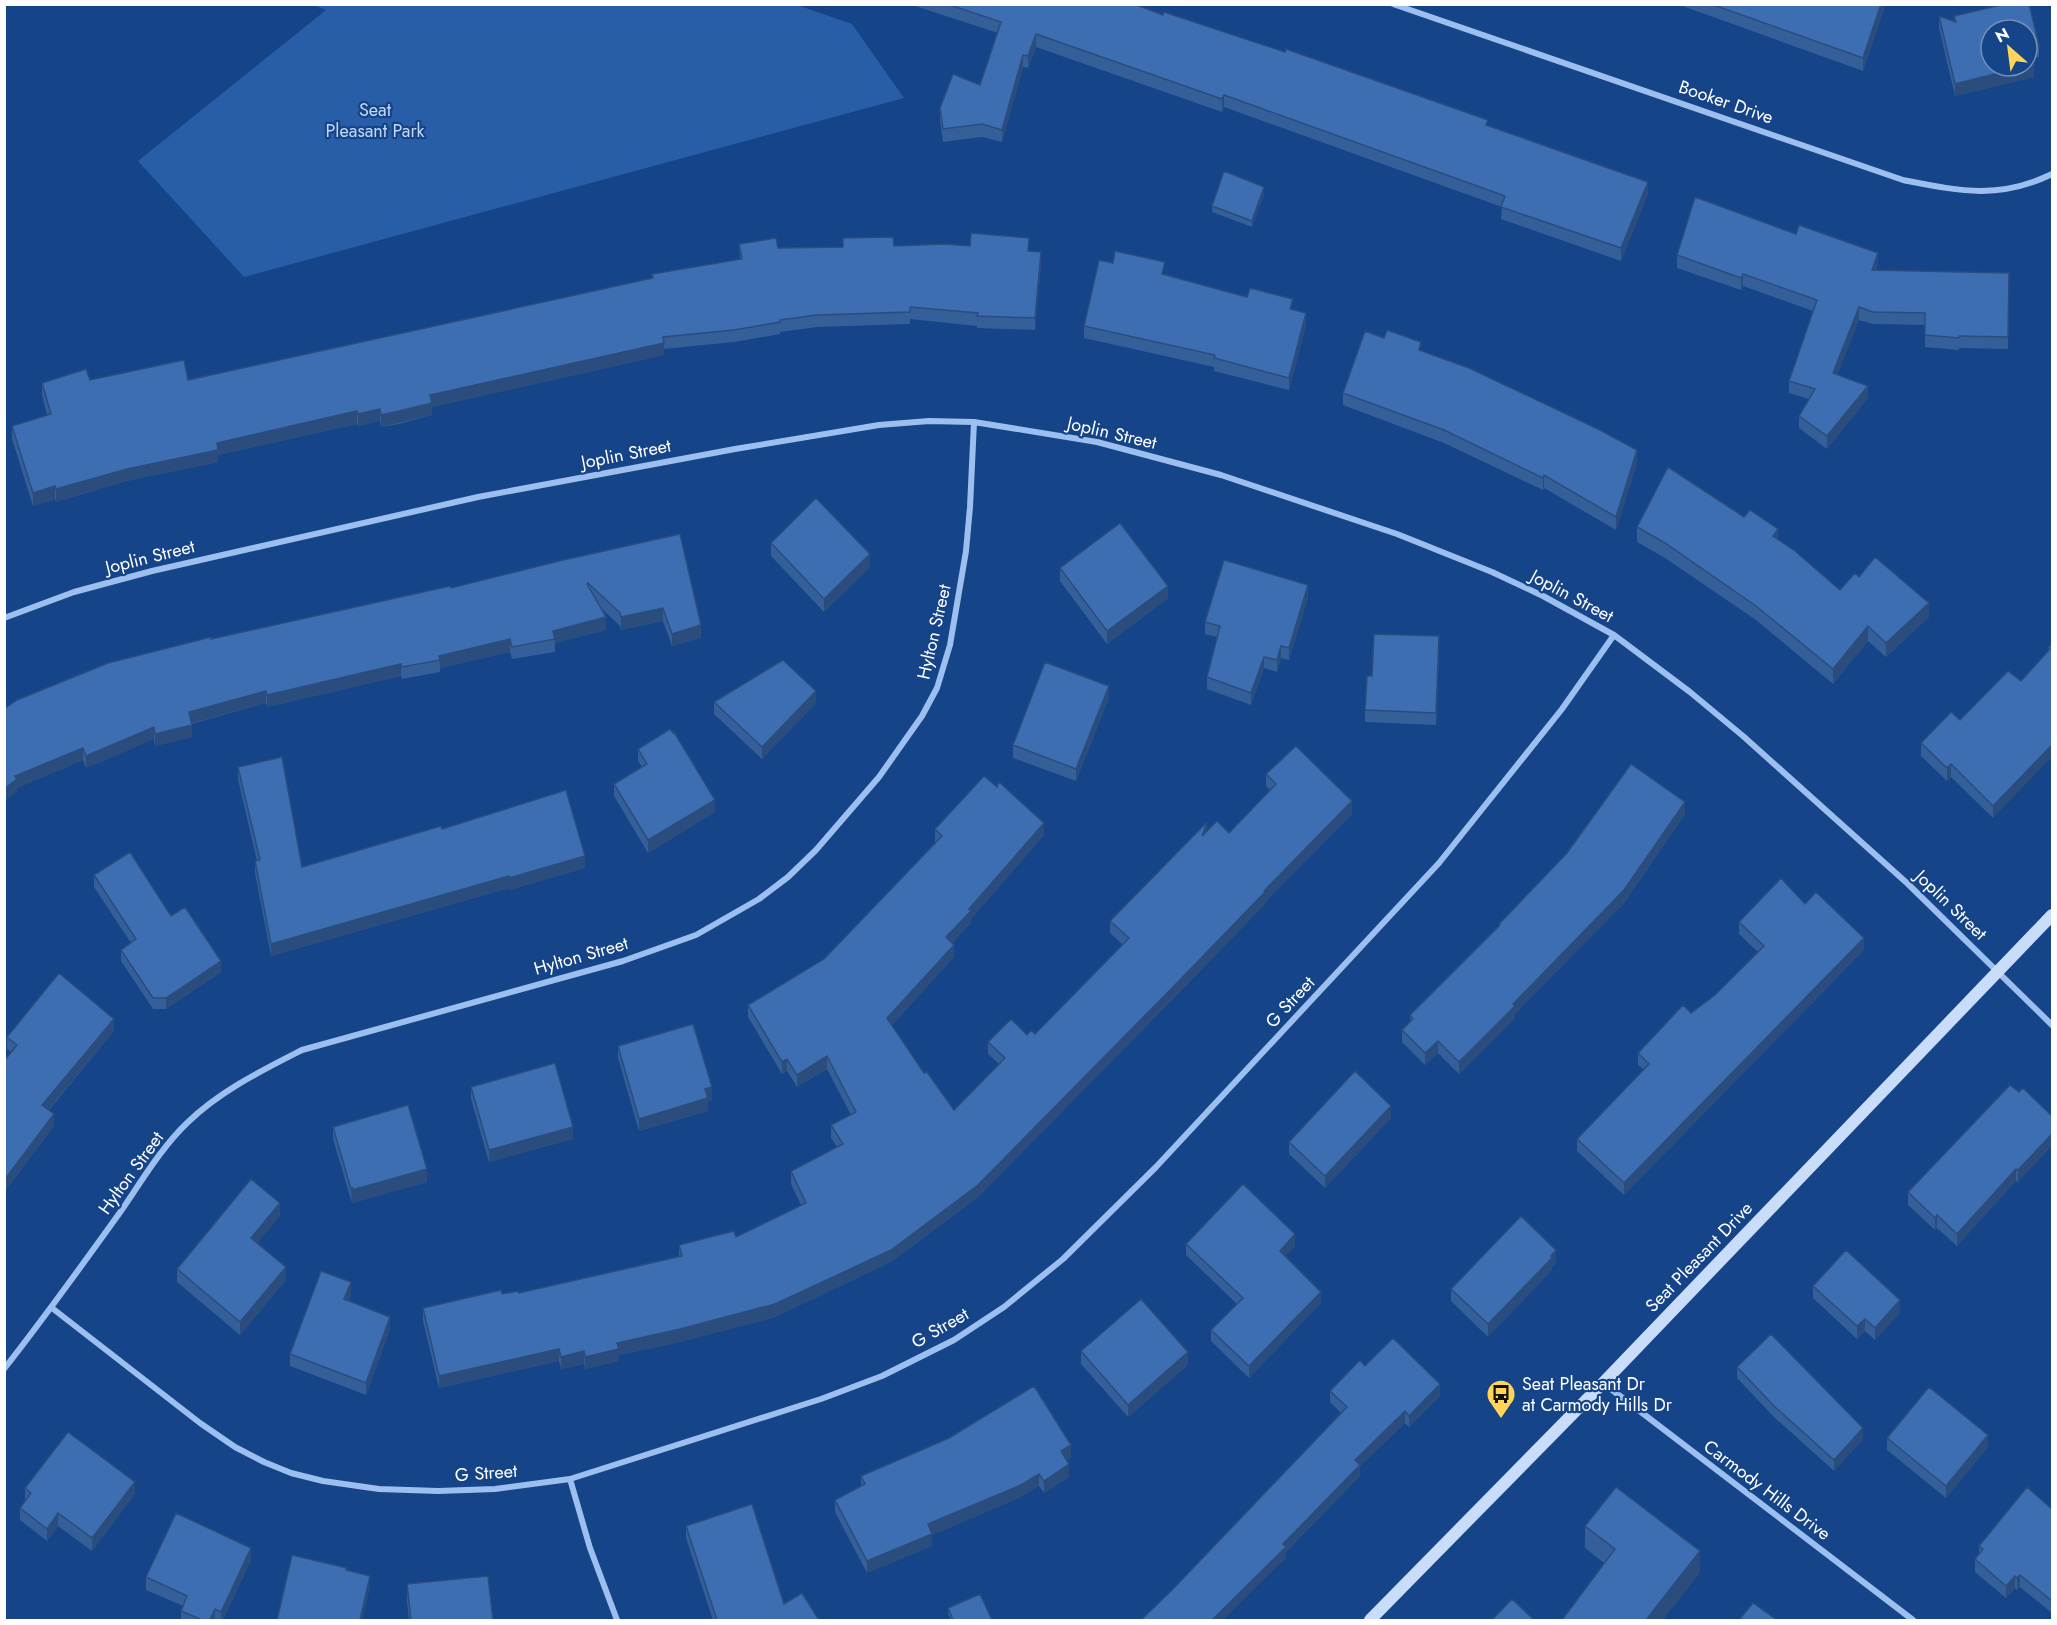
<svg xmlns="http://www.w3.org/2000/svg" width="2057" height="1625" viewBox="0 0 2057 1625" font-family="Jost,sans-serif">
<style>
.green{fill:#285da7}
.lines{fill:none;stroke-linecap:round;stroke-linejoin:round}
.street{stroke:#9cbfef;stroke-width:6}
.secondary{stroke:#c9ddfa;stroke-width:12}
.wall{fill:#345f99}
.shaded-wall{fill:#2b4d7d}
.building{fill:#3d6eb2;stroke:#2b4d7d;stroke-width:1.5;fill-rule:evenodd}
.labels{text-anchor:middle;stroke-width:4.5;stroke-linejoin:round;paint-order:stroke}
.street-label{font-size:18px;fill:#fff;stroke:#154488}
.park-label{font-size:18px;fill:#c2dafb;stroke:#154488}
.poi-label{font-size:18px;fill:#fff;stroke:#154488;text-anchor:start}
</style>
<rect width="100%" height="100%" fill="#154488"/>
<path class="green" d="M314,5H797L852,24L904,98L244,277L138,161L326,10Z"/>
<g class="lines">
<path class="street" d="M1393,4L1903,180C1959,191 1999,200 2052,174
M4,618L74,592L152,571L478,497L735,449L879,425L929,421L974,422L1097,442L1221,475L1397,534L1492,572L1543,596L1614,635L1690,692L1743,736L1908,884L2052,1025
M52,1308L200,1423L235,1447L264,1462L291,1473L323,1481L379,1489L438,1491L495,1489L570,1479L821,1399L882,1376L954,1340L1004,1307L1063,1259L1156,1167L1439,863L1562,709L1614,635
M4,1369C45,1317 83,1264 121,1211C141,1182 161,1148 187,1123C220,1091 261,1071 302,1050L623,961L696,935L759,899L788,877L816,850L879,777L922,716L937,688L950,645L966,551L970,507L974,422
M1603,1383L1913,1620
M570,1479L590,1548L617,1620"/>
<path class="secondary" d="M1370,1620L1603,1383L2052,915"/>
</g>
<path class="wall" d="M909,4H1134L1488,126L1648,194L1621,261L1501,219L1502,207L1224,107L1222,112L1036,47L1028,68L1023,67L1002,142L982,137L943,142L940,120V108L980,85L998,33Z
M1677,4H1884V9L1863,71Z
M1939,16L1954,21V16L2039,45V57L2033,58L2034,77L1955,96L1939,28Z
M1264,194L1252,227L1212,212V206Z
M739,244L778,248L894,246L1029,251L1041,265L1035,330L977,328V326L910,319V324L817,327L780,332V334L734,342L664,349V355L432,407V415L399,424L381,427L380,421L358,426L357,424L218,455V462L127,481L56,502L55,499L33,506L12,439V426L47,415L42,395V383L90,380H188L652,278V274L740,259Z
M1677,255L1878,265L1876,270L2009,273L2008,349L1959,348V350L1925,347V325L1873,324L1859,320L1837,375L1868,398L1827,449L1799,428V416L1809,399L1789,393V381L1813,311L1743,286L1741,290L1677,268Z
M1165,274L1293,310L1306,326L1289,390L1214,371V367L1084,338V326Z
M1384,338L1421,351L1637,463L1616,530L1544,488L1543,490L1444,443L1343,405V393Z
M1637,527L1778,540L1840,590L1859,577L1929,617L1886,657L1868,641L1833,684L1756,620L1665,558L1637,542Z
M680,534L701,638L672,646L663,621L621,630L620,626L601,608L606,630L555,643V652L512,659L510,652L440,668V672L402,679L401,676L267,707L266,703L192,724V737L155,746L154,739L86,768L83,760L17,788V791L4,801V709L211,639L451,588Z
M771,543L870,567L824,612L771,556Z
M1060,568L1168,598L1107,644L1060,581Z
M1308,597L1289,660L1281,658L1277,672L1264,668L1251,705L1207,689V677L1217,637L1205,634V622Z
M2052,643L1993,818L1951,777L1947,781L1921,756V743L1960,720L2021,681L2048,651V648Z
M1439,649L1436,725L1365,722V710L1372,676Z
M1109,698L1076,781L1013,758V745Z
M714,702L816,703L762,759L714,714Z
M638,749L715,812L648,853L614,796V784L642,767L638,761Z
M238,767L302,867L442,829L585,868L509,890V888L271,956L255,873V861H257L238,779Z
M1266,774L1352,814L1265,902V904L1173,999L978,1197L891,1262L775,1317L680,1342L619,1355V1361L585,1369L584,1364L561,1369L559,1361L439,1388L423,1321V1308L502,1294L519,1293L679,1256V1245L736,1237L801,1205L791,1184V1171L837,1147L831,1138V1125L851,1115L827,1069L797,1087L787,1071L782,1074L748,1017V1005L824,959L936,842H935V829L1044,835L971,919V923L952,943L954,957L892,1025L924,1073L954,1110L999,1064L988,1054V1042L1035,1034L1123,945L1110,933V921L1207,831L1229,833L1270,790L1266,786Z
M1685,814L1624,903L1515,1014V1018L1459,1074L1438,1053L1425,1065L1402,1042V1030L1410,1022V1015L1499,926V924Z
M94,875L171,916L221,972L166,1009H153L121,961V950L131,943L94,887Z
M1805,904L1864,950L1624,1195L1577,1151V1139L1644,1070L1638,1065V1053L1715,995L1758,952L1739,934V922Z
M114,1031L49,1110L54,1126L5,1191L4,1061L11,1052L7,1049V1037Z
M618,1046L712,1100L708,1101V1111L639,1131L618,1058Z
M471,1087L573,1139L489,1162L471,1099Z
M2019,1092L2018,1182L2016,1181L1957,1246L1937,1228L1935,1230L1908,1205V1192Z
M1391,1118L1325,1188L1289,1154V1142Z
M333,1127L427,1182L352,1203L333,1139Z
M280,1216L257,1243L286,1280L240,1335L177,1282V1269Z
M1186,1244L1295,1246L1285,1256L1321,1303L1249,1378L1211,1341V1330L1237,1304L1186,1255Z
M1556,1263L1552,1267V1270L1488,1337L1451,1301V1289Z
M1813,1286L1900,1313L1875,1340L1865,1331L1857,1339L1813,1298Z
M351,1295L348,1301L390,1329L366,1395L290,1366V1354Z
M1081,1351L1188,1365L1128,1417L1081,1364Z
M1365,1366L1440,1396L1409,1427L1405,1423L1360,1466V1476L1286,1552V1558L1171,1591L1341,1413L1330,1402V1391Z
M1737,1367L1863,1439L1834,1471L1774,1417L1737,1378Z
M1887,1438L1988,1447L1946,1498L1887,1450Z
M1071,1457L1067,1460L1069,1477L1044,1493L1039,1486L1021,1497L932,1535V1546L867,1573L835,1512V1500L861,1486V1476Z
M25,1488L135,1494L92,1551L58,1526L47,1541L20,1520V1508L25,1501Z
M2052,1509V1613L2020,1587L2017,1590L2015,1588L2006,1598L1975,1572V1559L1979,1554V1546Z
M686,1526L784,1604L819,1620H713L686,1538Z
M1585,1526L1700,1573L1604,1563L1585,1548Z
M251,1560L223,1620H181V1611L183,1606L146,1590V1577Z
M407,1584L493,1620H409L407,1602Z
M948,1608L992,1620H951L948,1614Z"/>
<path class="shaded-wall" d="M1881,4H1884V9L1863,71V58Z
M1036,34V47L1028,68V56Z
M1023,55V67L1002,142V130Z
M2034,64V77L1955,96V84Z
M1224,95V107L1222,112V99Z
M1648,182V194L1621,261V248Z
M1264,187V194L1252,227V221Z
M1041,252V265L1035,330V318Z
M1878,253V265L1872,282V270Z
M1743,274V286L1741,290V278Z
M1859,307V320L1833,386V373Z
M1306,313V326L1289,390V378Z
M664,343V355L432,407V415L381,427V415L430,395Z
M1868,386V398L1827,449V436Z
M380,409V421L358,426V414Z
M357,411V424L218,455V462L127,481L56,502V489L217,443Z
M1637,450V463L1616,530V517Z
M1544,475V488L1543,490V478Z
M55,486V499L33,506V493Z
M1778,529V543L1773,536Z
M870,554V567L824,612V599Z
M1308,585V597L1289,660V648Z
M1168,586V598L1107,644V631Z
M1929,603V617L1886,657V643Z
M663,608V621L621,630V617Z
M606,617V630L555,643L553,631Z
M701,625V638L672,646V634Z
M1868,626V641L1833,684V669Z
M510,639V652L440,668L439,656Z
M1281,646V658L1277,672V660Z
M1264,657V668L1251,705V693Z
M401,664V676L267,707V695Z
M1109,686V698L1076,781V769Z
M266,691V703L189,724V712Z
M816,691V703L762,759V747Z
M192,725V737L155,746V734Z
M154,727V739L86,768V756Z
M2052,745V757L1993,818V806Z
M83,748V760L17,788V791L4,801V789L15,776Z
M1951,764V777L1947,781V768Z
M715,800V812L648,853V840Z
M1352,801V814L1265,902V904L1173,999L978,1197L891,1262L775,1317L680,1342L619,1355V1361L585,1369V1357L617,1343L680,1329L1264,891Z
M1685,802V814L1624,903L1515,1014V1018L1459,1074V1062Z
M1207,822V835L1202,836Z
M1044,823V835L971,919V923L946,949V937L969,909Z
M585,856V868L509,890V878Z
M509,876V888L271,956V944Z
M1864,938V950L1624,1195V1183Z
M954,945V957L887,1030V1018Z
M221,961V972L166,1009V998Z
M114,1019V1031L42,1117V1105Z
M1438,1041V1053L1425,1065V1053Z
M827,1056V1069L797,1087V1075Z
M787,1059V1071L782,1074V1062Z
M712,1087V1100L708,1101V1111L639,1131V1119L705,1089Z
M1391,1106V1118L1325,1188V1176Z
M54,1114V1126L5,1191V1179Z
M573,1127V1139L489,1162V1150Z
M2052,1134V1146L2018,1182V1170Z
M427,1169V1182L352,1203L351,1189Z
M2016,1169V1181L1957,1246V1234Z
M280,1203V1216L251,1251V1238Z
M1937,1215V1228L1935,1230V1218Z
M1295,1234V1246L1280,1262V1251Z
M1556,1250V1263L1552,1267V1270L1488,1337V1324Z
M286,1267V1280L240,1335V1322Z
M351,1282V1295L344,1312V1299Z
M1321,1292V1303L1249,1378V1366Z
M1900,1300V1313L1875,1340V1328Z
M390,1317V1329L366,1395V1383Z
M1865,1319V1331L1857,1339V1326Z
M559,1349V1361L439,1388V1376Z
M584,1351V1364L561,1369V1357Z
M1188,1352V1365L1128,1417V1405Z
M1440,1384V1396L1409,1427V1416Z
M1405,1411V1423L1360,1466V1476L1286,1552V1558L1223,1620H1212L1283,1544L1355,1460Z
M1863,1428V1439L1834,1471V1460Z
M1988,1435V1447L1946,1498V1486Z
M1071,1445V1457L1061,1463V1451Z
M1069,1464V1477L1044,1493V1481Z
M1039,1474V1486L1021,1497L932,1535V1546L867,1573V1561L928,1524Z
M135,1482V1494L92,1551V1538Z
M58,1513V1526L47,1541V1529Z
M251,1548V1560L223,1620H221V1612Z
M1700,1551V1573L1663,1620H1646Z
M2020,1575V1587L2017,1590V1578Z
M370,1576V1588L362,1620H360Z
M2015,1576V1588L2006,1598V1586Z
M215,1609V1620H210Z"/>
<path class="building" d="M947,4H1134L1163,15L1164,12L1285,52L1286,49L1488,120L1486,125L1648,182L1621,248L1501,207L1505,196L1224,95L1222,99L1036,34L1028,56L1023,55L1002,130L982,124L943,129L940,108L953,74L980,85L1001,22Z
M1711,4H1881L1863,58Z
M2005,4H2029L2039,45L2030,47L2034,64L1955,84L1939,16L1956,22L1954,16ZM1991,30H2027V66H1991Z
M1224,171L1264,187L1252,221L1212,206Z
M1695,197L1796,234L1799,225L1878,253L1872,270L2009,273L2008,337L1959,336V338L1925,335V313L1873,312L1859,307L1833,373L1868,386L1827,436L1799,416L1815,389L1789,381L1817,300L1743,274L1741,278L1677,255Z
M971,233L1029,238L1028,251L1041,252L1035,318L977,316L978,313L910,307V312L817,315L780,320V322L734,330L663,337L664,343L430,395L432,403L399,411L381,415L380,409L358,414L357,411L217,443L218,450L127,469L56,489L55,486L33,493L12,426L51,414L42,383L86,369L90,380L184,360L188,380L653,278L652,274L742,259L739,244L776,238L778,248L843,247V238L893,237L894,246L945,244L970,246Z
M1115,251L1165,262L1162,274L1247,297L1250,288L1293,299L1290,309L1306,313L1289,378L1214,358L1215,355L1084,326L1099,260L1113,263Z
M1387,330L1421,342L1419,350L1469,368L1600,430L1637,450L1616,517L1544,475L1543,478L1444,430L1343,393L1365,331L1384,338Z
M1668,467L1744,517L1750,510L1778,529L1773,536L1795,551L1840,590L1855,573L1859,577L1875,557L1929,603L1886,643L1868,626L1833,669L1756,606L1665,543L1637,527Z
M816,498L870,554L824,599L771,543Z
M1120,523L1168,586L1107,631L1060,568Z
M680,534L701,625L672,634L663,608L621,617L620,613L588,583L587,584L606,617L553,631L555,639L512,647L510,639L439,656L440,660L402,667L401,664L267,695L266,691L189,712L192,725L155,734L154,727L86,756L83,748L15,776L17,779L4,789V709L17,700L108,663L211,637V639L450,586L451,588L559,561Z
M1224,560L1308,585L1289,648L1281,646L1277,660L1264,657L1251,693L1207,677L1220,626L1205,622Z
M1374,634L1439,636L1436,713L1365,710L1367,676H1372Z
M2052,643V745L1993,806L1951,764L1947,768L1921,743L1951,712L1960,720L2008,671L2021,681L2050,649L2048,648Z
M783,660L816,691L762,747L714,702Z
M1045,662L1109,686L1076,769L1013,745Z
M670,729L673,733L674,732L715,800L648,840L614,784L647,764L638,749Z
M1296,746L1352,801L1264,891L1265,892L1173,987L978,1185L891,1250L775,1304L680,1329L617,1343L619,1349L585,1357L584,1351L561,1357L559,1349L439,1376L423,1308L501,1290L502,1294L518,1291L519,1293L682,1256L679,1245L734,1231L736,1237L806,1203L791,1171L843,1144L831,1125L856,1112L827,1056L797,1075L787,1059L782,1062L748,1005L824,959L942,836L935,829L984,776L997,787L999,782L1044,823L969,909L971,911L946,937L954,945L887,1018L924,1073L927,1072L954,1110L1005,1058L988,1042L1011,1019L1027,1035L1031,1030L1035,1034L1129,938L1110,921L1207,822L1202,836L1217,821L1229,833L1276,784L1266,774Z
M282,757L302,867L441,826L442,829L566,790L585,856L509,878V876L271,944L255,861L260,860L238,767Z
M1631,764L1685,802L1624,890L1513,1004L1515,1006L1459,1062L1438,1041L1425,1053L1402,1030L1413,1019L1410,1015L1500,925L1499,924L1567,853Z
M130,852L171,916L185,907L221,961L166,998H153L121,950L136,939L94,875Z
M1781,878L1805,904L1816,892L1864,938L1624,1183L1577,1139L1649,1064L1638,1053L1683,1005L1691,1013L1715,995L1764,946L1739,922Z
M59,973L114,1019L42,1105L54,1114L5,1179L4,1061L17,1045L7,1037Z
M693,1024L712,1087L705,1089L708,1098L639,1119L618,1046Z
M555,1063L573,1127L489,1150L471,1087Z
M1355,1071L1391,1106L1325,1176L1289,1142Z
M2010,1085L2019,1092L2023,1088L2052,1116V1134L2018,1170L2016,1169L1957,1234L1937,1215L1935,1218L1908,1192Z
M408,1105L427,1169L352,1190L353,1187L351,1189L333,1127Z
M251,1179L280,1203L251,1238L286,1267L240,1322L177,1269Z
M1243,1184L1295,1234L1280,1251L1321,1292L1249,1366L1211,1330L1243,1298L1186,1244Z
M1521,1216L1556,1250L1551,1256L1552,1258L1488,1324L1451,1289Z
M1846,1250L1900,1300L1875,1328L1865,1319L1857,1326L1813,1286Z
M321,1271L351,1282L344,1299L390,1317L366,1383L290,1354Z
M1141,1299L1188,1352L1128,1405L1081,1351Z
M1771,1334L1863,1428L1834,1460L1774,1406L1737,1367Z
M1393,1338L1440,1384L1409,1416L1405,1411L1355,1460L1360,1465L1283,1544L1286,1547L1212,1620H1141L1171,1591L1347,1407L1330,1391L1360,1360L1365,1366Z
M1034,1386L1071,1445L1061,1451L1069,1464L1044,1481L1039,1474L1021,1485L928,1524L932,1534L867,1561L835,1500L865,1484L861,1476L949,1438Z
M1929,1387L1988,1435L1946,1486L1887,1438Z
M68,1432L135,1482L92,1538L58,1513L47,1529L20,1508L31,1493L25,1488Z
M1616,1487L1700,1551L1646,1620H1562L1615,1549L1585,1526Z
M2027,1487L2052,1509V1601L2020,1575L2017,1578L2015,1576L2006,1586L1975,1559L1983,1549L1979,1546Z
M752,1504L784,1604L802,1593L819,1620H717L686,1526Z
M176,1513L251,1548L221,1612L215,1609L210,1620H202L181,1611L187,1596L146,1577Z
M292,1555L347,1568L346,1570L370,1576L360,1620H277Z
M488,1576L493,1620H411L407,1584Z
M980,1594L992,1620H953L948,1608Z
M1512,1599L1534,1620H1492Z
M1753,1603L1777,1620H1739Z"/>
<defs>
<g id="bus-pin" transform="scale(1.5)"><path d="M0 17L-7.5 6A9.5 9.5 0 1 1 7.5 6Z" fill="#ffd459" stroke="#154488"/><path d="M-5-6H5V4H4V6H2V4H-2V6H-4V4H-5ZM-3.5-4V0h7V-4ZM-3.5 1.2v1.5H-2V1.2ZM2 1.2v1.5H3.5V1.2Z" fill="#111"/></g>
</defs>
<g fill-rule="evenodd">
<use href="#bus-pin" x="1501" y="1394"/>
</g>
<g class="labels">
<g class="street-label">
<text transform="translate(1726 102) rotate(19)" y="6">Booker Drive</text>
<text transform="translate(1112 433) rotate(13)" y="6">Joplin Street</text>
<text transform="translate(626 454) rotate(-11)" y="6">Joplin Street</text>
<text transform="translate(150 557) rotate(-14)" y="6">Joplin Street</text>
<text transform="translate(1572 596) rotate(28)" y="6">Joplin Street</text>
<text transform="translate(934 632) rotate(-77)" y="6">Hylton Street</text>
<text transform="translate(1951 905) rotate(44)" y="6">Joplin Street</text>
<text transform="translate(581 956) rotate(-16)" y="6">Hylton Street</text>
<text transform="translate(1290 1002) rotate(-47)" y="6">G Street</text>
<text transform="translate(131 1173) rotate(-54)" y="6">Hylton Street</text>
<text transform="translate(1699 1257) rotate(-46)" y="6">Seat Pleasant Drive</text>
<text transform="translate(940 1328) rotate(-30)" y="6">G Street</text>
<text transform="translate(486 1473) rotate(-4)" y="6">G Street</text>
<text transform="translate(1767 1490) rotate(37)" y="6">Carmody Hills Drive</text>
</g>
<g class="park-label">
<text x="375" y="116">Seat<tspan x="375" dy="21">Pleasant Park</tspan></text>
</g>
<g class="poi-label">
<text x="1522" y="1390">Seat Pleasant Dr<tspan x="1522" dy="21">at Carmody Hills Dr</tspan></text>
</g>
</g>
<rect width="2057" height="1625" fill="none" stroke="#ffffff" stroke-width="12"/>
<g transform="translate(2009 48) rotate(332)"><circle r="28" fill="#154488" stroke="#738fb8" stroke-width="1.5"/>
<path d="M0-4.5L10 22L0 15L-10 22Z" fill="#ffd459"/>
<text y="-9" font-size="16" font-weight="bold" text-anchor="middle" fill="#ffffff">N</text>
</g>
</svg>
